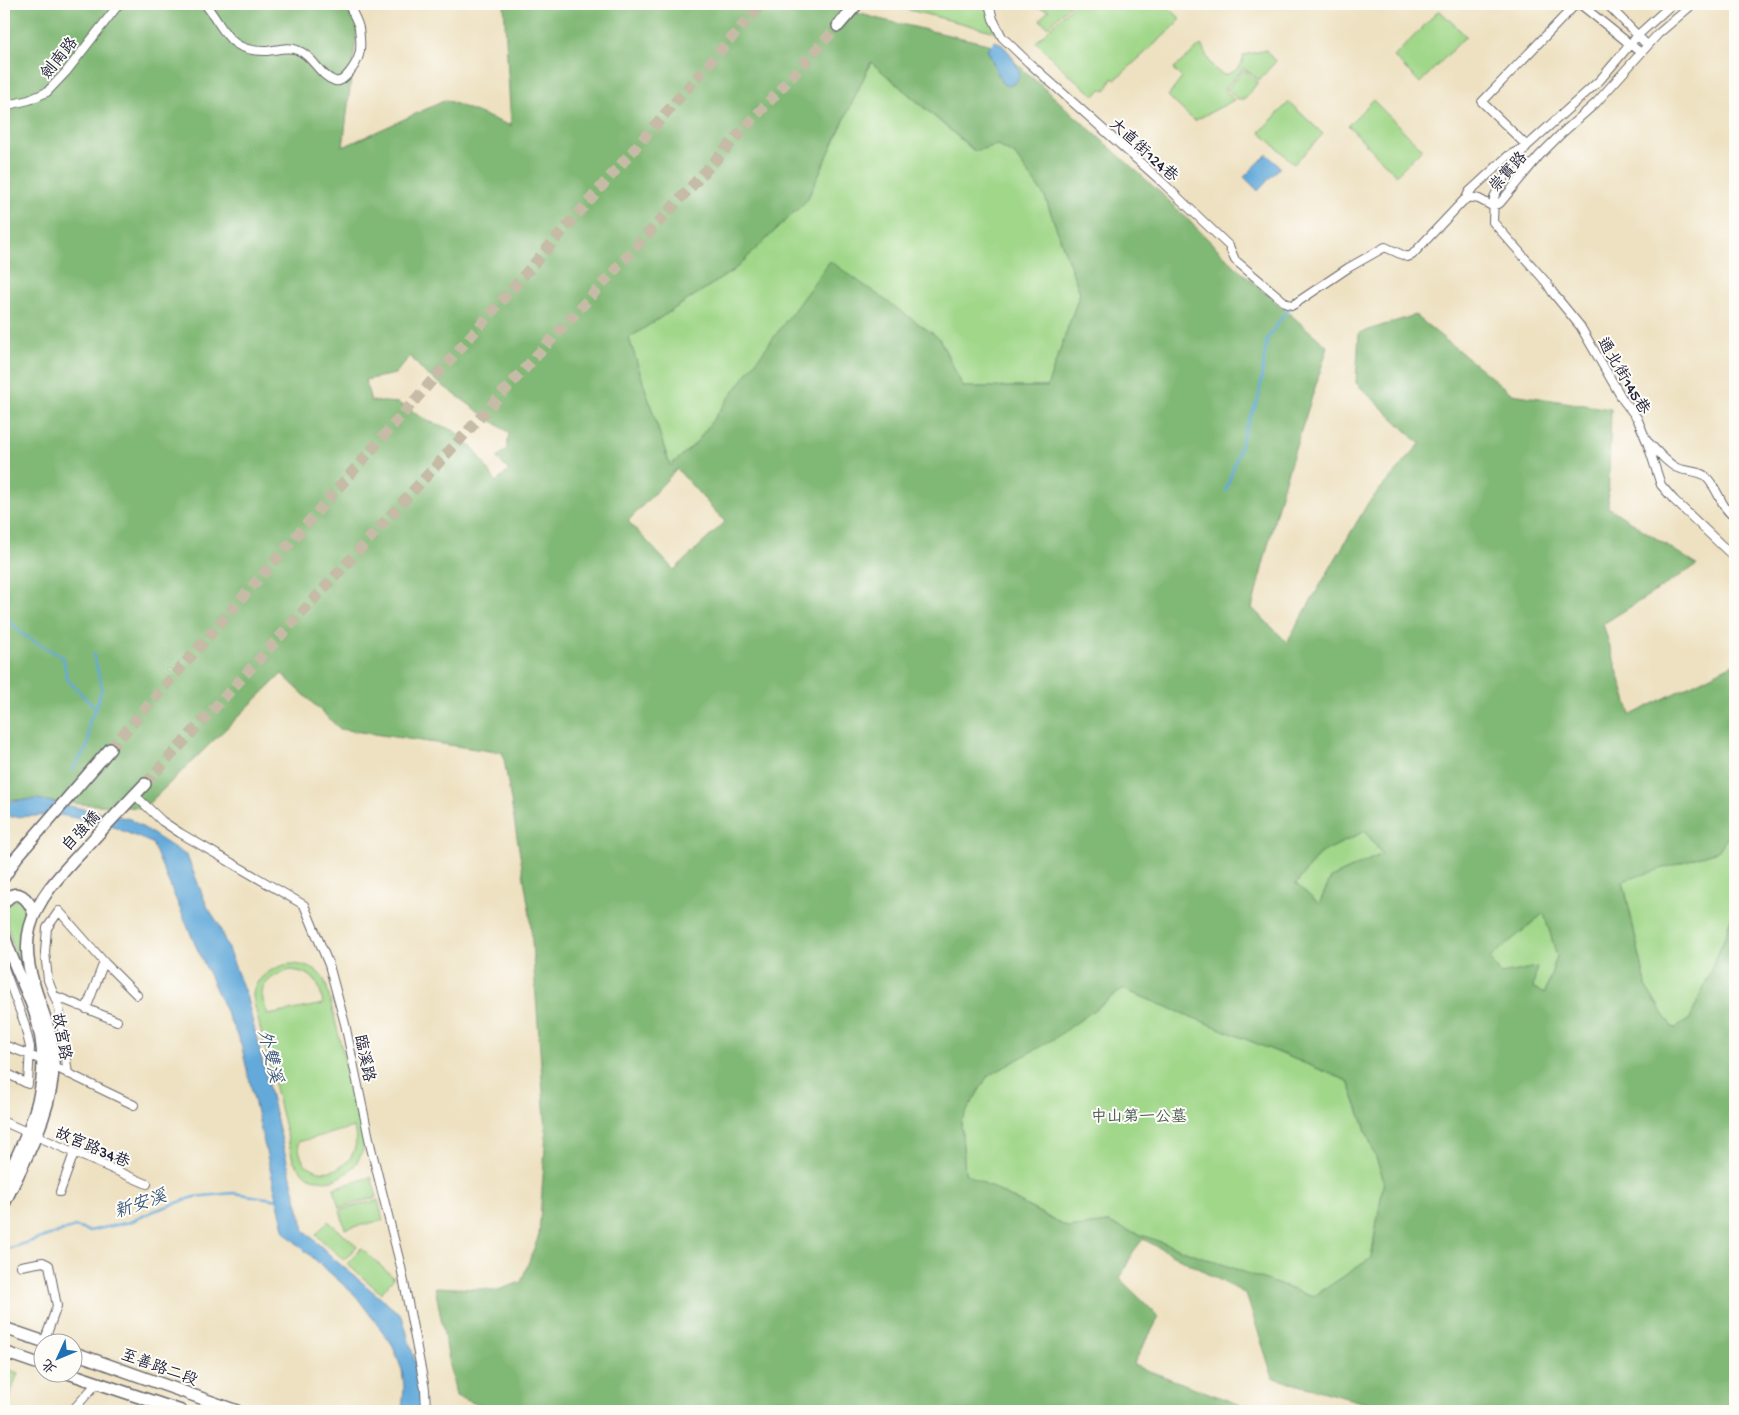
<svg xmlns="http://www.w3.org/2000/svg" width="1739" height="1415" viewBox="0 0 1739 1415" font-family="'Gochi Hand','LXGW WenKai TC',sans-serif">
<style>
.green{fill:#a0d789;stroke:#617c62;fill-rule:evenodd}
.forest{fill:#80b875;stroke:#516d58;fill-rule:evenodd}
.water{fill:#64aada;stroke:#43668a}
.lines{fill:none;stroke-linecap:round;stroke-linejoin:round}
.stream{stroke:#64aada;stroke-width:2.5}
.secondary-tunnel{stroke:#c5bba6;stroke-width:11;stroke-dasharray:11 5.5;stroke-linecap:butt}
.street-casing{stroke:#69656a;stroke-width:10}
.secondary-casing{stroke:#69656a;stroke-width:14}
.street{stroke:#fff;stroke-width:8}
.secondary{stroke:#fff;stroke-width:11}
.labels{text-anchor:middle;stroke-width:4;stroke-linejoin:round;paint-order:stroke}
.street-label{font-size:16px;fill:#22223b;stroke:#fdfcf7}
.park-label{font-size:16px;fill:#485852;stroke:#fdfcf7}
.water-label{font-size:18px;font-style:italic;fill:#3c587b;stroke:#fdfcf7}
</style>
<rect width="100%" height="100%" fill="#fdfcf7"/>
<filter id="ink" filterUnits="userSpaceOnUse"><feTurbulence type="fractalNoise" baseFrequency=".02" numOctaves="2"/><feDisplacementMap in="SourceGraphic" scale="10" xChannelSelector="R" yChannelSelector="G"/><feConvolveMatrix kernelMatrix="1 2 1 2 8 2 1 2 1" color-interpolation-filters="sRGB"/></filter>
<filter id="wash" filterUnits="userSpaceOnUse"><feTurbulence type="fractalNoise" baseFrequency=".0096" numOctaves="4" result="noise"/><feDisplacementMap in="SourceGraphic" scale="20" xChannelSelector="R" yChannelSelector="G"/><feGaussianBlur stdDeviation="1.12" result="paint"/><feColorMatrix in="noise" values="0 0 0 0 0 0 0 0 0 0 0 0 0 0 0 0 0 1.4 0 .05"/><feComposite in="paint" operator="in"/></filter>
<g filter="url(#wash)">
<rect width="100%" height="100%" fill="#eee1c1"/>
<path class="green" d="M886,4H988L996,32Z
M1034,4H1071L1048,27L1040,20L1049,10L1040,8Z
M1074,4H1164L1179,17V22L1115,80L1112,78L1106,91L1101,89L1095,96L1067,73L1036,42Z
M1439,10L1466,36L1420,83L1394,57Z
M1201,45C1208,57 1210,69 1224,75C1236,72 1241,68 1244,55L1266,50L1276,61L1259,80L1243,68L1224,89L1234,100L1194,121L1168,96L1182,78L1173,69Z
M871,62L974,151L997,145L1015,155L1045,197L1080,293L1047,387H963L939,338L695,444L670,466L629,338L734,270L807,200Z
M1243,70L1258,82L1245,99H1237L1227,89Z
M1373,100L1422,149L1396,175L1348,125Z
M1289,102L1323,134L1294,164L1260,132Z
M1735,826V907L1721,947L1690,1019L1676,1028L1672,1027L1647,989L1623,880L1718,851Z
M1365,831L1382,854L1331,878L1319,904L1296,884L1319,854Z
M19,898L29,912L22,946L24,975C14,952 6,929 6,904Z
M1544,912L1557,956L1545,993L1501,974L1489,958Z
M293,964C307,965 321,970 326,984L365,1142C361,1167 336,1190 310,1177C303,1174 298,1167 293,1160L255,1007C254,1003 253,998 253,994C254,977 278,964 293,964ZM291,970C315,973 319,982 323,1004L268,1015C266,1009 263,1002 262,995C262,980 279,973 291,970ZM354,1127C355,1133 357,1141 355,1147C351,1165 329,1178 312,1168C309,1166 305,1165 303,1161C300,1156 299,1148 298,1142Z
M1123,989L1348,1081L1384,1180L1371,1258L1313,1297L1108,1223L1069,1228L965,1173L961,1121L987,1077L1055,1038Z
M371,1177L377,1197L339,1208L334,1188Z
M378,1200L383,1220L345,1229L340,1210Z
M328,1221L357,1246L344,1260L316,1235Z
M361,1248L394,1278L381,1293L347,1264Z
M4,1368L18,1373L8,1401L4,1400Z"/>
<path class="forest" d="M4,4H360L343,147L446,100L511,126L504,4H824L879,19L997,46L1163,195L1240,271L1328,347L1282,490L1252,608L1287,642L1368,503L1420,444L1356,383L1359,333L1415,315L1512,394L1611,409L1608,507L1697,565L1603,624L1631,715L1735,663V826L1718,851L1623,881L1647,989L1672,1027L1676,1028L1690,1019L1721,947L1735,907V1411H1394L1273,1378L1246,1294L1143,1239L1133,1252L1120,1279L1159,1317L1133,1365L1257,1411H494L456,1396L435,1287L498,1290L521,1282L539,1235L546,1132L530,915L503,753L340,729L282,674L144,808L4,799ZM871,62L975,151L997,145L1015,155L1045,197L1080,293L1047,387H963L939,338L830,261L695,444L670,466L629,338L734,270L807,200ZM410,356L425,373L509,433L507,448L497,458L509,471L496,482L475,450L453,430L428,421L398,403L371,401L365,380L395,374ZM677,469L725,522L674,570L628,521ZM1365,831L1382,854L1331,878L1319,904L1296,884L1319,854ZM1544,913L1557,956L1545,993L1533,988L1537,967L1501,974L1490,958ZM1123,989L1348,1081L1384,1180L1371,1258L1313,1297L1108,1223L1068,1228L965,1173L961,1121L987,1077L1055,1038Z"/>
<path class="water" d="M995,41C1007,45 1017,63 1020,75L1015,83L1008,86L1002,83L987,49Z
M1267,154L1280,167L1258,191L1244,177Z
M37,799L130,819L187,856L207,906L218,923L246,995L304,1230L334,1259L402,1316L422,1386L420,1411H402L404,1387L402,1370L392,1344L356,1296L285,1233L241,1044L195,944L152,843L106,824L60,815L10,817L4,811V802Z"/>
<g class="lines">
<path class="stream" d="M1226,491L1247,425L1259,397L1267,339L1288,309L1294,307
M4,615L23,635L63,657L67,679L96,709L89,722L88,746L72,770
M93,653L102,687L96,709
M4,1250L75,1227L89,1231L130,1222L154,1211L194,1197L233,1193L279,1200"/>
</g>
</g>
<g filter="url(#ink)">
<g class="lines">
<path class="secondary-tunnel" d="M110,749L761,4
M145,784L838,26"/>
<g class="street-casing">
<path id="street" d="M205,4C226,30 227,52 267,51C277,50 288,46 297,50C313,55 319,76 335,81C344,84 357,63 359,55C361,49 360,35 359,28C357,20 352,11 348,4
M989,4L993,19L1002,37L1028,62L1162,182L1229,246L1235,260L1287,304L1293,305L1348,268L1385,247L1407,257L1412,255L1464,200L1470,197L1479,199L1492,206
M1580,4L1641,53
M1607,4L1647,45
M1672,4L1638,35L1600,80L1527,146L1505,176L1494,197L1493,222L1546,282L1553,293L1580,326L1623,400L1637,418L1647,442L1661,485L1674,500L1735,558
M4,106L29,100L47,92L66,72L119,4
M1465,200L1469,192L1508,156L1527,146L1482,102L1576,4
M1492,206L1500,203L1539,156L1561,134L1596,103L1658,34L1693,4
M1649,443C1657,451 1665,461 1675,467C1684,472 1698,470 1705,476C1719,488 1720,508 1735,517
M140,800L162,821L180,833L304,905L329,965L345,1024L371,1148L401,1267L425,1389L426,1411
M4,968L24,1022L30,1047L28,1084L4,1072
M55,996L117,1021
M86,1009L104,962
M4,1045L30,1055L134,1105
M68,1074L59,1008L48,980L45,952L47,928L59,911L104,962L137,995
M4,1122L147,1184
M60,1192L74,1153
M21,1266L43,1262L49,1265L57,1306L44,1342
M72,1411L97,1383"/>
</g>
<g class="secondary-casing">
<path id="secondary" d="M838,26L857,4
M4,877L16,858L110,749
M4,903C17,884 29,900 34,914
M4,935C12,962 26,987 35,1013C56,1080 32,1125 4,1184
M4,1204C25,1158 56,1108 53,1055C50,1011 18,972 30,927C39,894 66,869 88,845C107,824 126,804 145,784
M4,1328L45,1342
M4,1352L42,1365
M72,1352L237,1411
M65,1372L181,1411"/>
</g>
<use href="#street" class="street"/>
<use href="#secondary" class="secondary"/>
</g>
</g>
<g class="labels">
<g class="street-label">
<text transform="translate(58 57) rotate(-51)" y="6">劍南路</text>
<text transform="translate(1145 149) rotate(42)" y="6">大直街124巷</text>
<text transform="translate(1507 171) rotate(-48)" y="6">崇實路</text>
<text transform="translate(1625 375) rotate(59)" y="6">通北街145巷</text>
<text transform="translate(80 830) rotate(-47)" y="6">自強橋</text>
<text transform="translate(63 1036) rotate(80)" y="6">故宮路</text>
<text transform="translate(366 1058) rotate(78)" y="6">臨溪路</text>
<text transform="translate(93 1146) rotate(23)" y="6">故宮路34巷</text>
<text transform="translate(160 1366) rotate(20)" y="6">至善路二段</text>
</g>
<g class="park-label">
<text x="1139" y="1121">中山第一公墓</text>
</g>
<g class="water-label">
<text transform="translate(271 1056) rotate(76)" y="6">外雙溪</text>
<text transform="translate(140 1203) rotate(-19)" y="6">新安溪</text>
</g>
</g>
<rect width="1739" height="1415" fill="none" stroke="#fdfcf7" stroke-width="20"/>
<g transform="translate(58 1358) rotate(226)"><circle r="24" fill="#fdfcf7" stroke="#a5a5ac"/>
<path d="M0-4L9 19L0 12L-9 19Z" fill="#1f6fb2"/>
<text y="-8" font-size="14" font-weight="bold" text-anchor="middle" fill="#22223b">北</text>
</g>
</svg>
